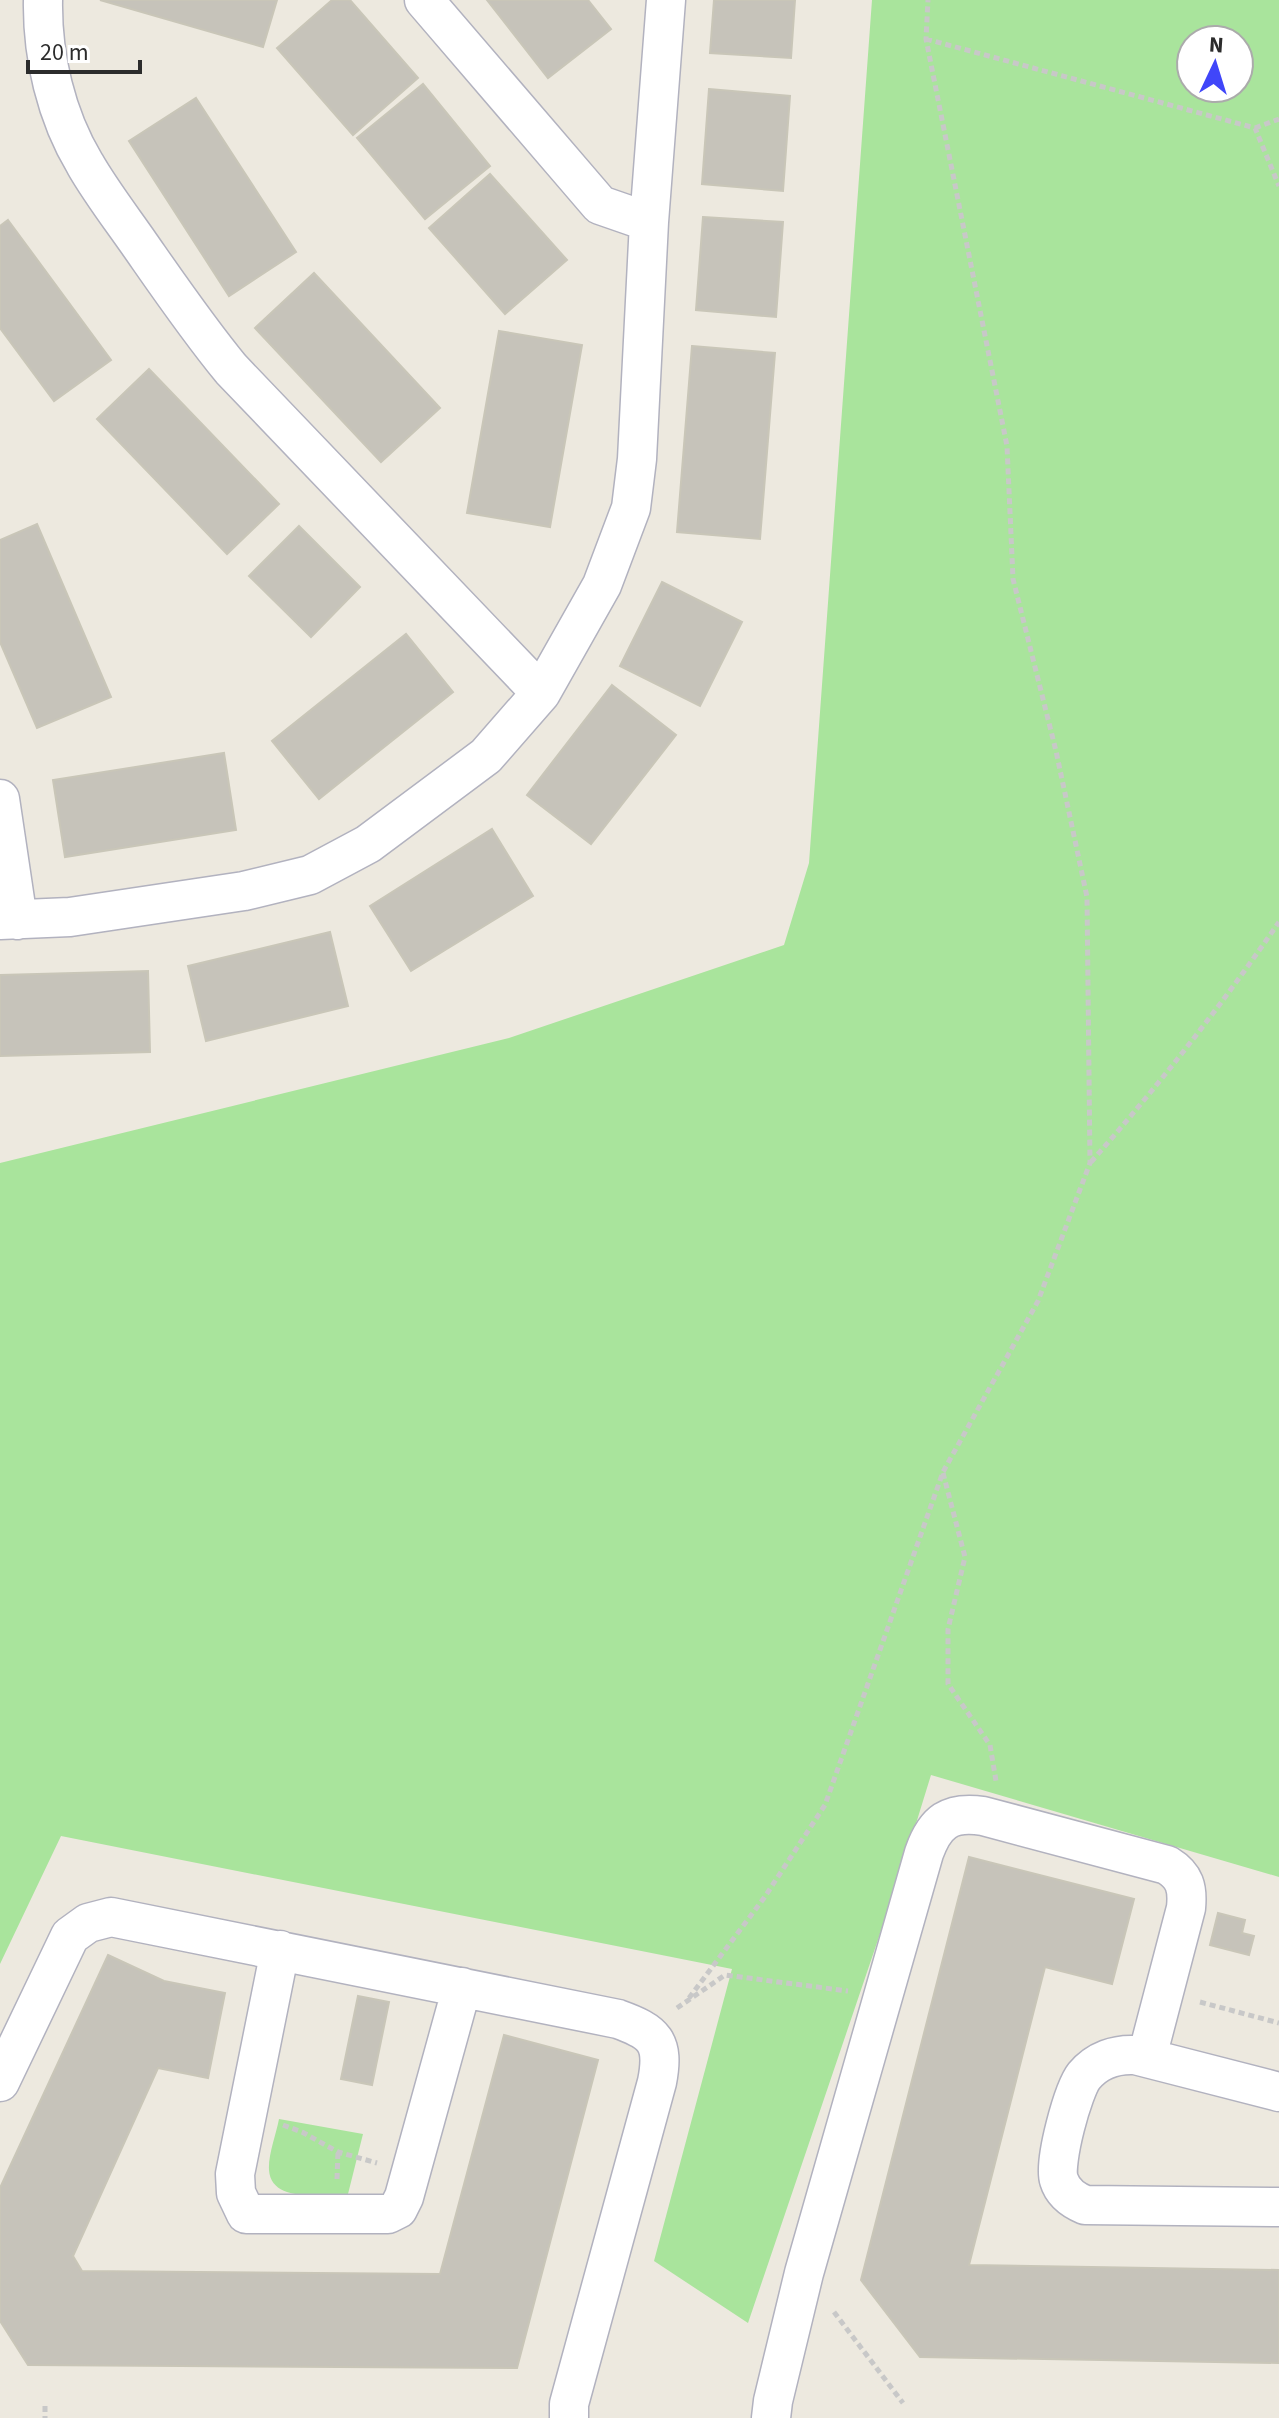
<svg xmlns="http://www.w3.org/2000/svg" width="1279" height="2418" viewBox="0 0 1279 2418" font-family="'Source Sans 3',sans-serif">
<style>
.green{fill:#a9e49c;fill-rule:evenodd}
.building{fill:#c6c3ba;stroke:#c9c6b8;stroke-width:2}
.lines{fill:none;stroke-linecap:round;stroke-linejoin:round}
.minor-casing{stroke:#b2b2bf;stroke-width:41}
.path{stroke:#c8c8c8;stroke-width:5;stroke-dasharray:6 4;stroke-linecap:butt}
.minor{stroke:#fff;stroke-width:38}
</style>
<rect width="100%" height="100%" fill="#ede9df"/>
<path class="green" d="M872,0H1279V1877L931,1775L902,1869L748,2323L654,2261L732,1969L61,1836L0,1964V1163L509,1038L784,945L809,863ZM1191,40H1239V88H1191Z
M279,2119L363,2134L348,2194C325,2194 271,2204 269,2170C268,2155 276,2135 279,2119Z"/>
<path class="building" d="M100,0H277L263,47Z
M332,0H350L418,78L353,135L277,48Z
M487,0H588L611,29L548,78Z
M714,0H795L791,58L710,53Z
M423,84L490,166L425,219L357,138Z
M709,89L790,96L783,191L702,184Z
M196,98L296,252L229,296L129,141Z
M490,174L567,260L505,314L429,228Z
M703,217L783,222L776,317L696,310Z
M8,220L111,360L54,401L0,328V226Z
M314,273L440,408L381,462L255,328Z
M499,331L582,345L550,527L467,513Z
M692,346L775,353L760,539L677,532Z
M149,369L279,504L227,554L97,419Z
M37,524L111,697L37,728L0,642V540Z
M299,526L360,587L311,637L249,576Z
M662,582L742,622L700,706L620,666Z
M406,634L453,692L319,799L272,741Z
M612,685L676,735L591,844L527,795Z
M224,753L236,830L65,857L53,780Z
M492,829L533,896L411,971L370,906Z
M330,932L348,1006L206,1041L188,966Z
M148,971L150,1052L0,1056V975Z
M969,1857L1134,1899L1112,1984L1045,1967L969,2265L1279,2270V2363L920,2357L861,2280Z
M1218,1913L1245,1920L1242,1933L1254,1936L1249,1955L1210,1945Z
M108,1955L164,1981L225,1993L208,2078L158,2068L73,2256L82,2271L440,2274L504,2035L598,2060L517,2368L28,2365L0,2321V2188Z
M358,1996L389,2002L372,2085L341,2079Z"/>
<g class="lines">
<g class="minor-casing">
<path id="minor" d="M424,0L600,205L649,222L637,459L631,508L602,585L541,693
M649,222L666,0
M0,799L18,920
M0,920L70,917L244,891L310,875L368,844L486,756L541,693L231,369C198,329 170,288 140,245C122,219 101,192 85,164C56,116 42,56 43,0
M280,1950L235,2174L236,2193L246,2214H388L398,2209L404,2197L462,1987
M0,2082L70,1936L88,1923L111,1917L618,2019C654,2032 665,2041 657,2082L569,2404V2418
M1279,2092L1135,2055C1116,2054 1097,2060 1084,2076C1073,2090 1053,2163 1059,2180C1063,2193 1073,2200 1085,2205L1279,2207
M771,2418L773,2401L804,2273L924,1853C935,1822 949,1811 983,1816L1167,1865C1185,1876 1188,1888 1186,1908L1147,2057"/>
</g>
<path class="path" d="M926,39L1255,128L1279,186
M1255,128L1279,119
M1091,1162C1159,1085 1221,1006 1279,922
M943,1473L965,1557L948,1629V1684L990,1745L996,1781
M689,1998L764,1898L825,1805L943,1472L1038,1301L1090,1163L1087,897L1056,751L1013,579L1007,446L926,39L928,0
M1200,2002L1279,2023
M677,2008L725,1975L848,1991
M283,2125L302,2132L338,2152L377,2163
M337,2179L338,2152
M834,2312L903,2403
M45,2406V2418"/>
<use href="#minor" class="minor"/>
</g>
<g transform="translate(1215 64) rotate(4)"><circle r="38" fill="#ffffff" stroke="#ababab" stroke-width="2"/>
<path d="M0-6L14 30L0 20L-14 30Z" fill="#4046f9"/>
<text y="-12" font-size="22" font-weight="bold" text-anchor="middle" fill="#2c2c2c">N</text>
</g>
<path d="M28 60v12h112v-12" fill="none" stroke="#2c2c2c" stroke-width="4"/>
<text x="40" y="60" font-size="24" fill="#2c2c2c" stroke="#ffffff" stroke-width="6" paint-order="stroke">20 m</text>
</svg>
